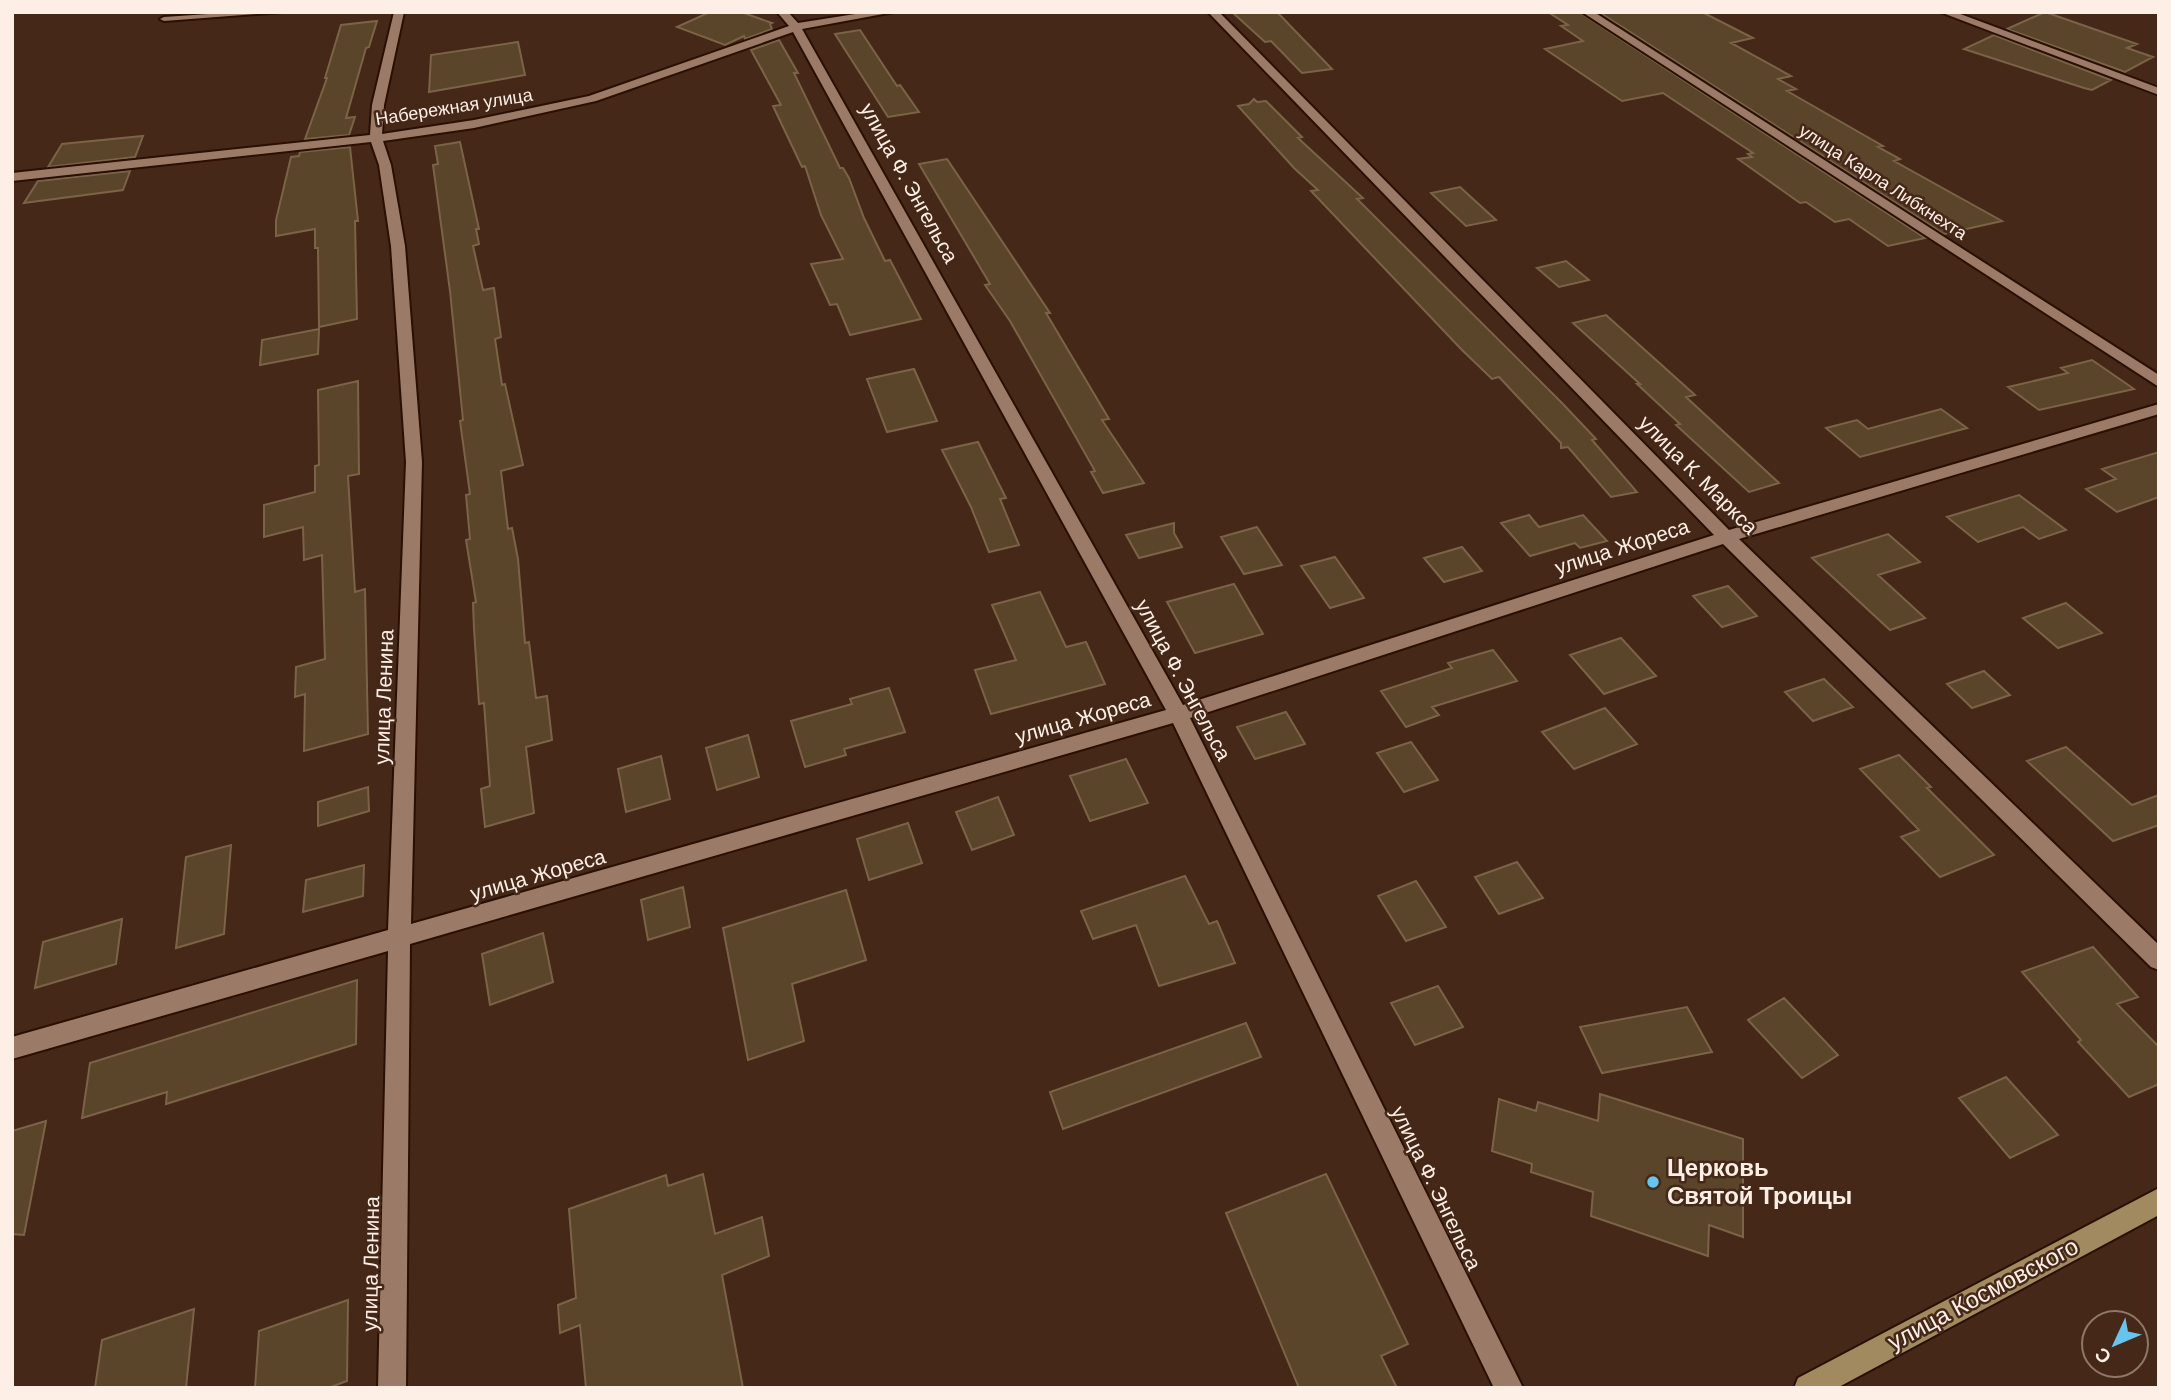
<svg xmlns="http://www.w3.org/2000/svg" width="2171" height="1400" viewBox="0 0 2171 1400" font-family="'DM Sans',sans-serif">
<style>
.building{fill:#5a442a;stroke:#7b6348;stroke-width:2}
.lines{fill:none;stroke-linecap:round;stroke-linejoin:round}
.service-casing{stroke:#2a1002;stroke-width:4}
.minor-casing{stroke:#2a1002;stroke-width:4}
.secondary-casing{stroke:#2a1002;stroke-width:4}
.service{fill:#9c7a68;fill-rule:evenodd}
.minor{fill:#9c7a68;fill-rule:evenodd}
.secondary{fill:#a18a60;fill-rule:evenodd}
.poi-dot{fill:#66c4ef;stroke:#452818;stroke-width:2.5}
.labels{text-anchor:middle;stroke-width:5;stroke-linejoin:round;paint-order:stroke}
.far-street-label{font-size:18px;fill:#fdeee6;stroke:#452818}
.street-label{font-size:21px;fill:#fdeee6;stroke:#452818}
.near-poi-label{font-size:24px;font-weight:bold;fill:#fdeee6;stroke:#452818;text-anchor:start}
.near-street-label{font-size:24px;fill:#fdeee6;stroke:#452818}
</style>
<rect width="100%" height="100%" fill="#452818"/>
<path class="building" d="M710,12H741L772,23L770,24L772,29L745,39L744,36L725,45L677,27Z
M1232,12H1277L1332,69L1302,73L1271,41L1265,42Z
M1548,12H1579L1925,238L1888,246L1849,219L1835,222L1806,202L1800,203L1738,159L1752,157L1748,154L1753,153L1663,93L1622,101L1545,49L1583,41L1561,26L1568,25Z
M1599,12H1702L1753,38L1731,43L1791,76L1778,79L1796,89L1787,91L1883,146L1878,147L1900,159L1894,161L2002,221L1944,234Z
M2045,12L2137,44L2127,48L2153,57L2125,72L2007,29Z
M377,21L369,47L366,48L346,118L355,117L349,135L305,139L327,78H325L341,25Z
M860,30L897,86L900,85L919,112L888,117L835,34Z
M1994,35L2111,80L2092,90L2084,88L1964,49Z
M779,40L798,73H794L840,168H843L849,178L864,218L885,261L890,260L921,319L850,335L837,304L830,305L811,264L843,259L821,215L805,166L802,167L773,106L781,105L751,50Z
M518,42L525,75L429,92L431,55Z
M1254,99L1257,102L1266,101L1302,137L1298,138L1363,198L1357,199L1562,403L1596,439L1592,440L1637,492L1611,497L1568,447L1561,448V443L1499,377L1492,379L1461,349L1311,191L1318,190L1294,168L1238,106L1249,104Z
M143,136L135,157L48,167L62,144Z
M460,142L479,229H476L479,244L473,246L483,290L494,288L501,337L495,339L502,385L505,384L523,465L501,471L508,529L512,528L518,559L525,643L529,642L536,698L547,696L552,740L526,747L534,813L485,827L481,789L490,786L484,703L479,704L474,629L473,603L476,602L466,540L470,539L466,495L470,494L460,421L463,420L450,291L433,165L438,164L435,146Z
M350,147L358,221H355L357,319L319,327L318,248H315V229L276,236V220L291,157L299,156L300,152Z
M947,159L1050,313H1046L1109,419L1102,420L1144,483L1103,493L1091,472L1095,471L1010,321L985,285L990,284L919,164Z
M130,171L123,190L24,203L38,181Z
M1460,187L1496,220L1466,226L1431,193Z
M1566,261L1589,280L1559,287L1537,268Z
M1606,315L1695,395L1686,397L1779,483L1749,492L1676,425L1680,424L1637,384H1640L1573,323Z
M319,329L318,354L260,365L262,340Z
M2092,360L2134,389L2039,410L2008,387L2068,373L2061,368Z
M914,369L937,421L887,432L867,379Z
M358,381L359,474L348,476L355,592L365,589L368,734L304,751L305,694L295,697L296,667L325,659L322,555L304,560L303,527L264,537V505L315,492V466L319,465L318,390Z
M1941,409L1967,428L1860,457L1826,428L1857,420L1868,429Z
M978,442L1006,498L1000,499L1019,545L989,552L971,507L942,450Z
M2159,452V497L2117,512L2086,489L2116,479L2102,469Z
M2019,495L2066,530L2039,539L2023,527L1978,542L1947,517Z
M1529,515L1539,527L1583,515L1607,541L1580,548L1575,543L1530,556L1501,523Z
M1174,523V533L1182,547L1139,558L1126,535Z
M1257,527L1282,565L1244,574L1221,537Z
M1888,534L1920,562L1878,575L1925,618L1890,630L1812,558Z
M1462,547L1482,571L1444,582L1424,558Z
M1335,557L1364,598L1330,608L1301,566Z
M1234,584L1263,634L1195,653L1167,602Z
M1728,586L1757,616L1722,627L1693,596Z
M1040,592L1066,647L1086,642L1105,684L991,714L975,670L1016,660L992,605Z
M2066,603L2102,633L2058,648L2023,618Z
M1621,638L1656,676L1604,694L1570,655Z
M1493,650L1517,681L1432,707L1439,715L1406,727L1381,691L1452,668L1448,663Z
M1984,671L2010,695L1972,708L1947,684Z
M1824,679L1853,707L1813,721L1785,692Z
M889,688L905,732L844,749L846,755L805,767L791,721L852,704L850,699Z
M1605,708L1637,744L1574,769L1542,732Z
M1286,712L1305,744L1255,759L1237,727Z
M748,735L759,777L717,790L706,748Z
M1411,742L1438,780L1404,792L1377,753Z
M2066,747L2132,805L2159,795V825L2113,841L2027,761Z
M1899,755L1931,787L1927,788L1994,855L1940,877L1901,837L1919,830L1860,769Z
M661,756L670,799L626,812L618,769Z
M1126,759L1148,803L1090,821L1070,776Z
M368,787L369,811L318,826V802Z
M998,797L1014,835L972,850L956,812Z
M908,823L922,863L869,880L857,839Z
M231,845L224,934L176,948L186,857Z
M1517,862L1543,898L1499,914L1475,877Z
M364,865L363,896L303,912L306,880Z
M1185,876L1209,924L1217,921L1235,963L1159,986L1136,925L1093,939L1081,911Z
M1416,881L1446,927L1406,941L1378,896Z
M683,887L690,927L648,940L641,900Z
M846,890L866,960L792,984L804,1041L748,1060L723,928Z
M122,919L116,964L35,988L43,942Z
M543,933L553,982L490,1005L482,954Z
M2093,947L2138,997L2117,1004L2159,1047V1084L2129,1097L2078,1042L2081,1040L2022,972Z
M357,980L356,1044L166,1104L167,1092L82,1118L90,1063Z
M1438,986L1463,1027L1415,1045L1391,1003Z
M1784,998L1838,1055L1802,1078L1748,1020Z
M1687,1007L1712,1052L1602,1073L1580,1027Z
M1246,1023L1261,1057L1063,1129L1050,1092Z
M2006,1077L2058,1135L2010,1158L1959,1098Z
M1600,1094L1743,1139V1237L1709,1225L1708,1256L1591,1216L1593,1192L1531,1172L1532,1164L1492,1151L1499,1099L1536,1111L1538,1102L1598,1121Z
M46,1121L24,1235L12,1234V1131Z
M703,1174L715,1234L762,1217L769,1256L722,1275L743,1388H586L580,1325L560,1333L558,1305L576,1298L569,1209L666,1175L668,1186Z
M1326,1174L1408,1344L1381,1356L1397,1388H1299L1226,1213Z
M348,1300L347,1381L328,1388H255L259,1331Z
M194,1309L186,1388H95L102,1340Z"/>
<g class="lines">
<g class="service-casing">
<path id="service" d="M238,12H283L164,21L160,19L164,17Z"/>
</g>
<g class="minor-casing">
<path id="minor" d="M394,12H404L384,105L382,134L474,120L589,96L789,26L777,12H788L798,23L868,12H894L802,29L1183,705L1714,535L1208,12H1219L1729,530L2159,404V414L1739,539L2159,945V970L2151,967L1723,544L1190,718L1523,1388H1494L1173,723L410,944L406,1388H378L388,951L12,1059V1037L388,930L406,462L391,246L379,165L371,142L12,181V173L370,135L372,105ZM793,32L1166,710L411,924L422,462L405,246L391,165L383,141L474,128L596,101Z
M1582,12H1594L2159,375V387Z
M1940,12H1955L2159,88V95Z"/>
</g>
<g class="secondary-casing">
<path id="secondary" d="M2159,1188V1215L1837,1388H1794L1798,1378Z"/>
</g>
<use href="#service" class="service"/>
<use href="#minor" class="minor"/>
<use href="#secondary" class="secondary"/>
</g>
<circle class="poi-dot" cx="1653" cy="1182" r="7"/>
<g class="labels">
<g class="far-street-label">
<text transform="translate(454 107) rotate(-9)" y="6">Набережная улица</text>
<text transform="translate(1883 182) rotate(33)" y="6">улица Карла Либкнехта</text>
</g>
<g class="street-label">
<text transform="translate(909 183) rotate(61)" y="7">улица Ф. Энгельса</text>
<text transform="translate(1698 475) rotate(45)" y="7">улица К. Маркса</text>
<text transform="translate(1622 547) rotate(-18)" y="7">улица Жореса</text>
<text transform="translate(1183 680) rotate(62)" y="7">улица Ф. Энгельса</text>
<text transform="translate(384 697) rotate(-88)" y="7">улица Ленина</text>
<text transform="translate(1083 718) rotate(-16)" y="7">улица Жореса</text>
<text transform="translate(538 875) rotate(-16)" y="7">улица Жореса</text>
<text transform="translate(1436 1188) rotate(64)" y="7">улица Ф. Энгельса</text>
<text transform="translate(371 1264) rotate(-89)" y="7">улица Ленина</text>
</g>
<g class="near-poi-label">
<text x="1667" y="1176">Церковь<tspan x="1667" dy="28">Святой Троицы</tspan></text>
</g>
<g class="near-street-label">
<text transform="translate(1983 1294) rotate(-28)" y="8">улица Космовского</text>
</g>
</g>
<rect width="2171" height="1400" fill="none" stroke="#fdeee6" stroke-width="28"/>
<g transform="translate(2115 1344) rotate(226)"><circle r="33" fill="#452818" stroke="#8f776a" stroke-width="2"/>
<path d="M0-5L12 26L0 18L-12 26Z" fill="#66c4ef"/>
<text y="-10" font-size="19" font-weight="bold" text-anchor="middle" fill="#fdeee6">С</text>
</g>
</svg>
